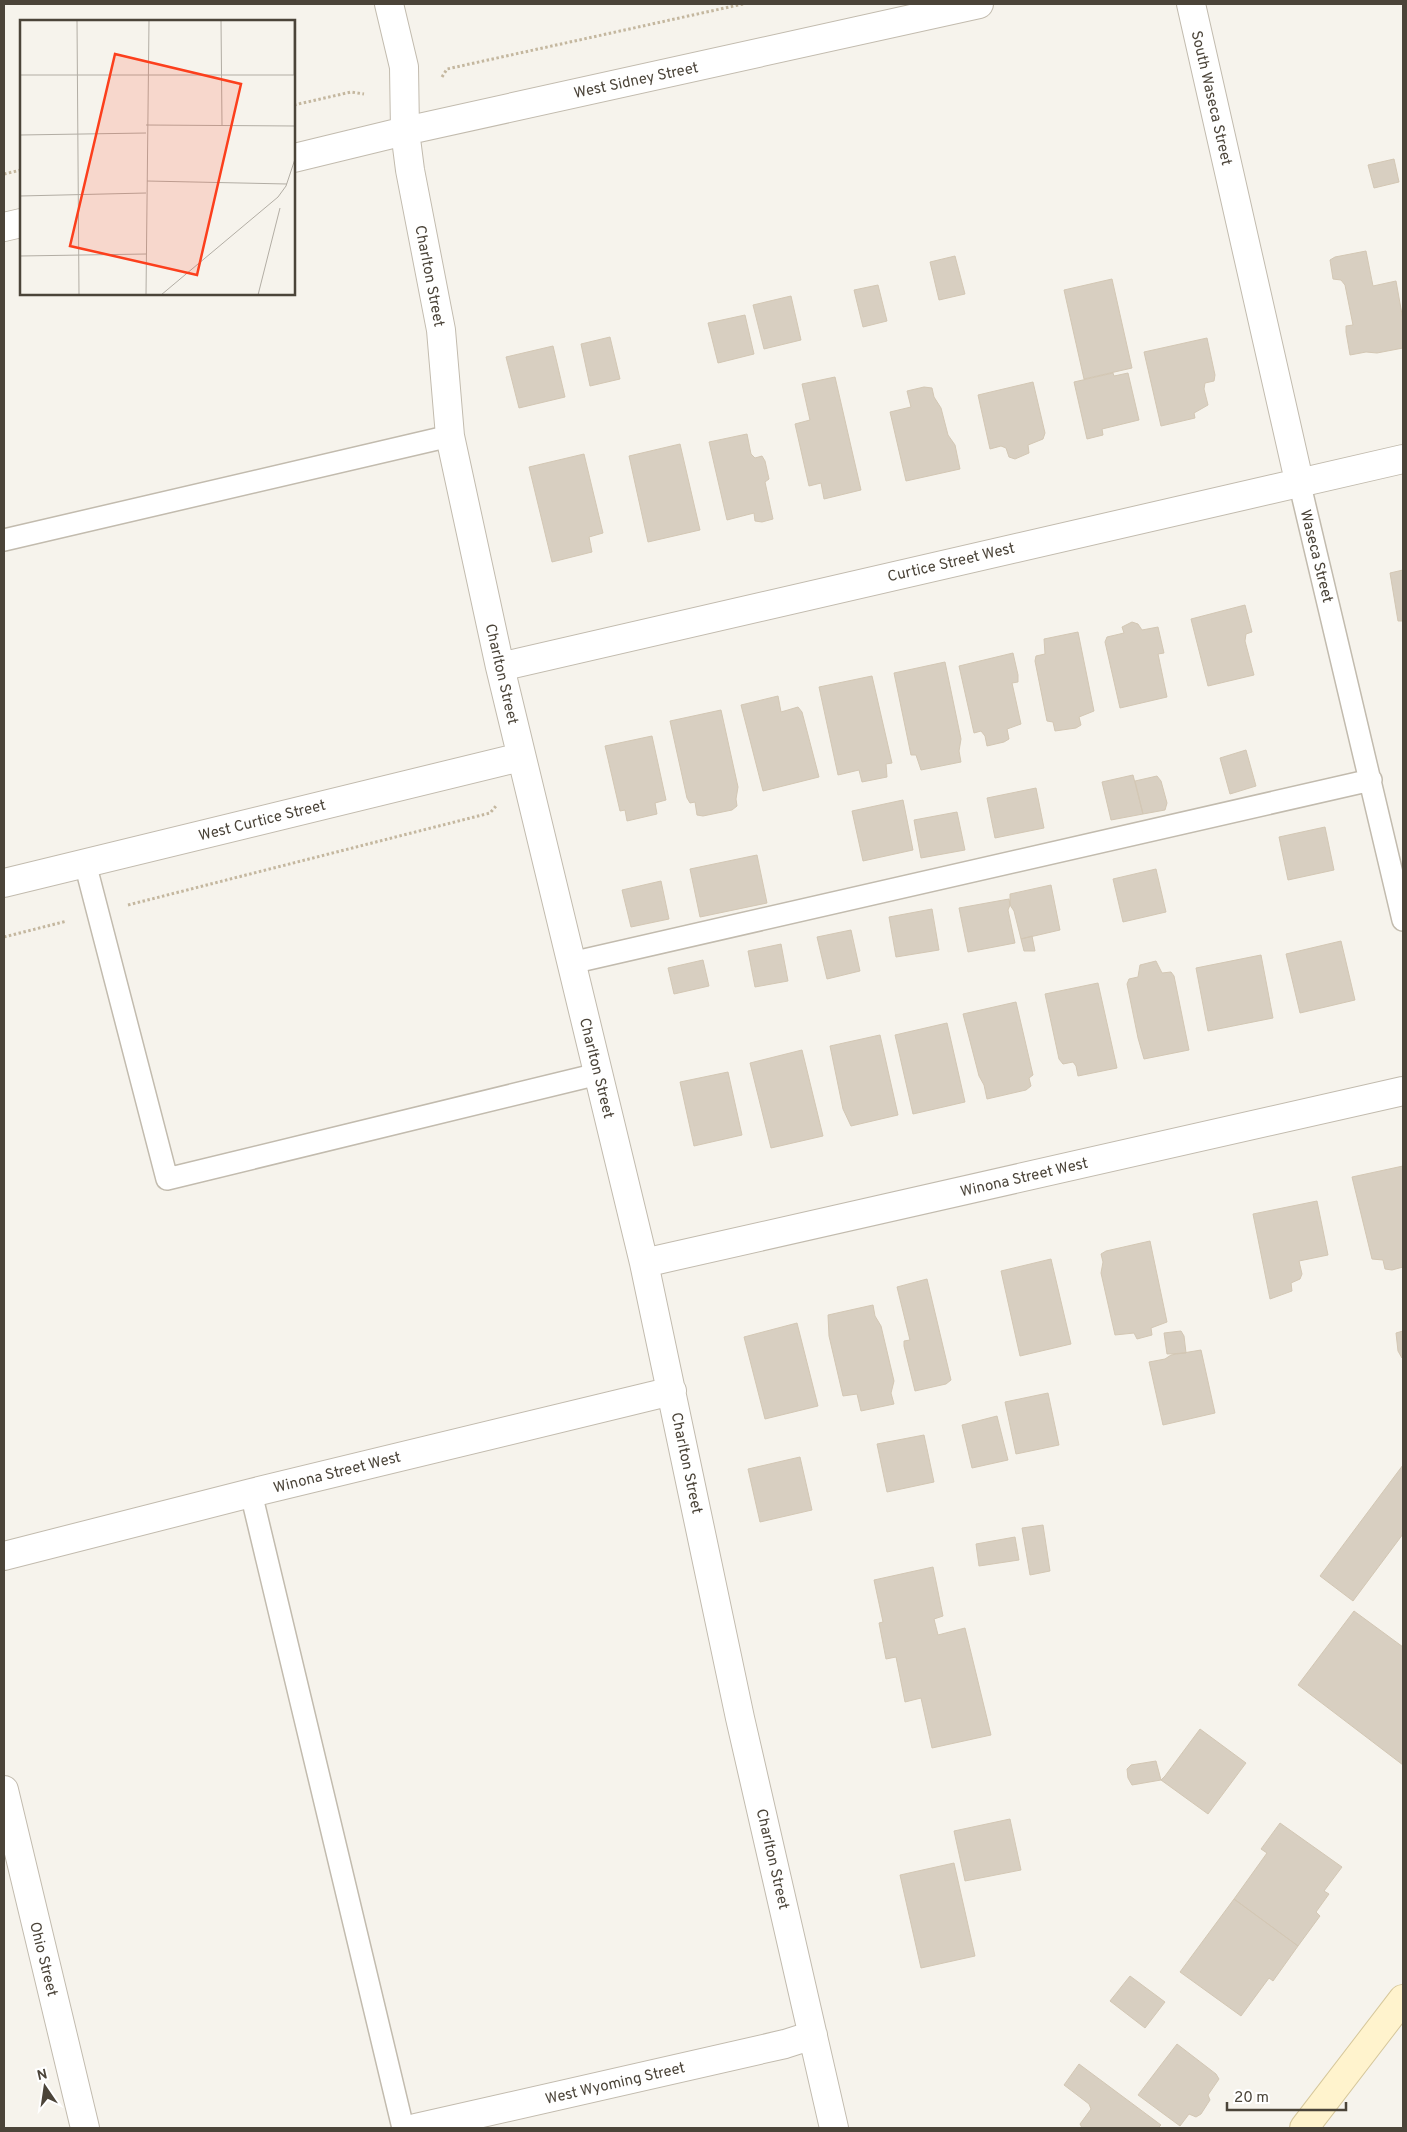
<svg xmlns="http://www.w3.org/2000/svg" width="1407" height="2132" viewBox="0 0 1407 2132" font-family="Overpass,sans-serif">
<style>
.building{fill:#d8cfc1;stroke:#d3c7b4}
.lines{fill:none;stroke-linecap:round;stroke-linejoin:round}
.lane-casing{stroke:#c2bbae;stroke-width:24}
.street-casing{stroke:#c2bbae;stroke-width:30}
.secondary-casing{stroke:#d6c79b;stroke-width:30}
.path{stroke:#c4b79f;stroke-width:3;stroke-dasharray:2.5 2.5;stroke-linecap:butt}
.lane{stroke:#fff;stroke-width:21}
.street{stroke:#fff;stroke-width:28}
.secondary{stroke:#fff3cd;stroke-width:28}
.labels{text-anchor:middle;stroke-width:4;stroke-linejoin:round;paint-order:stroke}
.street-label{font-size:15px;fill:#4b4439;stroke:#fff}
.inset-road{fill:none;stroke:#b2ada4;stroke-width:1}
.view{fill:#fc3f1d;fill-opacity:0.15;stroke:#fc3f1d;stroke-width:2.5}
.inset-edge{fill:none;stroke:#4b4439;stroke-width:2.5}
</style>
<rect width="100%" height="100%" fill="#f6f3ec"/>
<path class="building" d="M1394,159L1399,182L1374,188L1368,165Z
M1366,251L1373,286L1396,281L1403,320V348L1377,353L1366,352L1350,355L1346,332V326L1353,325L1345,285L1341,280L1333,279L1330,260L1335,257Z
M955,256L965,294L939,300L930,262Z
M1112,279L1132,368L1084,379L1064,290Z
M878,285L887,321L863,327L854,290Z
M791,296L801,340L764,349L753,305Z
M745,315L754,354L718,363L708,323Z
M610,337L620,379L590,386L581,344Z
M1207,338L1215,375L1214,381L1205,383L1204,389L1208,405L1194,413L1195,418L1161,426L1144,352Z
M553,346L565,397L519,408L506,357Z
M1113,373L1114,376L1128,373L1139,420L1102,429L1103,435L1087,439L1074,382Z
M835,377L861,490L824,499L821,483L809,486L795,424L810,420L802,384Z
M1033,382L1045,433L1043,439L1028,445L1029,453L1015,459L1009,457L1006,448L1001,446L990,449L978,395Z
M924,387L932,388L934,397L941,408L948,435L955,445L960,469L906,481L890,412L911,407L907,391Z
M747,434L751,454L755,458L762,456L765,461L769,479L765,482L773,519L762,522L755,521L754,513L727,520L709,442Z
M680,444L700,530L648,542L629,456Z
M584,454L603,533L589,537L592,552L552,562L529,467Z
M1403,570V621H1398L1390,573Z
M1245,605L1252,632L1246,634L1245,641L1254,675L1208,686L1191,619Z
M1132,622L1138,624L1142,630L1158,627L1164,653L1158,654L1167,697L1120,708L1105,642L1107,637L1124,633L1122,627Z
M1078,632L1094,711L1079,717L1081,725L1076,728L1055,731L1053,722L1047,721L1035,661L1036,656L1045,654L1044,639Z
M1013,653L1018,675V682L1012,683L1021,724L1007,729L1009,739L1004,742L987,746L985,736L981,731L974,733L959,666Z
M945,662L961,739L959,751L961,762L921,770L916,755H911L894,673Z
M872,676L892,763L886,764L887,777L862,782L859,770L838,775L819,687Z
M778,696L781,712L798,707L802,712L819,777L763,791L741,705Z
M721,710L738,787L736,799L737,806L732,810L703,816L697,815L695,802L690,803L687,798L670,721Z
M652,736L666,800L655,803L657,814L627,821L625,810L620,811L605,746Z
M1246,750L1256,786L1230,794L1220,758Z
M1133,775L1143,814L1111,820L1102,782Z
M1157,776L1161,781L1167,803L1165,810L1143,814L1135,781Z
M1036,788L1044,828L995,838L987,798Z
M903,800L913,850L863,861L852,811Z
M957,812L965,850L921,858L914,820Z
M1325,827L1334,870L1288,880L1279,837Z
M757,855L767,903L700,917L690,869Z
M1156,869L1166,912L1123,922L1113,879Z
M661,881L669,919L631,927L622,890Z
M1051,885L1060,930L1021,939L1014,911L1010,905V894Z
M1009,899L1010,905L1008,910L1015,943L968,952L959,908Z
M932,909L939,950L896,957L889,917Z
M851,930L860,971L827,979L817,937Z
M1032,936L1035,951H1024L1021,939Z
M1341,941L1355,1000L1300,1013L1286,954Z
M781,944L788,981L755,987L748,951Z
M1261,955L1273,1018L1208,1031L1196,968Z
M703,960L709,986L674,994L668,968Z
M1156,961L1162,973L1171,972L1174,976L1189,1050L1144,1059L1138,1038L1127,984L1129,979L1138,977L1140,965Z
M1098,983L1117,1068L1078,1076L1076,1066L1073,1062L1063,1064L1059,1059L1045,994Z
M1016,1002L1033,1075L1029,1078L1031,1086L1026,1090L987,1099L984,1085L979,1076L963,1014Z
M947,1023L965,1102L913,1114L895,1035Z
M880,1035L898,1115L851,1126L843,1109L830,1046Z
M802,1050L823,1136L771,1148L750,1063Z
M728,1072L742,1135L694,1146L680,1082Z
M1403,1166V1267L1392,1270L1385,1269L1383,1260L1372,1259L1352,1177Z
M1317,1201L1328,1255L1299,1261L1302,1274L1300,1279L1291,1283L1292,1291L1270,1299L1253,1214Z
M1150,1241L1167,1322L1151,1328L1152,1335L1137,1339L1134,1333L1115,1335L1101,1273L1103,1262L1101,1254L1106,1251Z
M1051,1259L1071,1344L1020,1356L1001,1271Z
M927,1279L951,1380L946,1384L915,1391L904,1346V1341L910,1340L897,1287Z
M873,1305L875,1316L881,1326L894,1381L891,1393L894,1404L861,1411L857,1394L843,1396L829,1336L828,1315Z
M797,1323L818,1406L765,1419L744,1337Z
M1181,1331L1184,1336L1186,1353L1167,1354L1164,1333Z
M1403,1331V1357L1402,1358L1398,1351L1396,1333Z
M1201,1350L1215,1413L1163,1425L1149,1362L1165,1359L1171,1355Z
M1048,1393L1059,1445L1016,1454L1005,1402Z
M997,1416L1008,1460L972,1468L962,1425Z
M924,1435L934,1482L887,1492L877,1444Z
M800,1457L812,1510L760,1522L748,1469Z
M1403,1465V1534L1353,1601L1320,1576Z
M1043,1525L1050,1571L1030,1575L1022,1528Z
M1015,1537L1019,1560L979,1566L976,1544Z
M933,1567L943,1616L934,1619L938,1635L965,1628L991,1735L932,1748L921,1698L905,1702L896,1657L886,1659L879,1623L883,1622L874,1580Z
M1354,1611L1403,1647V1765L1298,1685Z
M1200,1729L1246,1763L1208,1814L1161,1780L1165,1776Z
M1156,1761L1161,1780L1132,1785L1128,1778L1127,1769L1131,1765Z
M1010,1819L1021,1870L965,1881L954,1831Z
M1280,1823L1342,1867L1324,1891L1329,1894L1316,1912L1320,1916L1298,1946L1234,1899L1267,1853L1261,1849Z
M954,1863L975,1956L921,1968L900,1875Z
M1234,1899L1298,1946L1273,1981L1269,1978L1241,2016L1180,1972Z
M1130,1976L1165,2002L1145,2028L1110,2001Z
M1177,2044L1216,2074L1219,2079L1208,2095L1210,2100L1201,2114L1196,2117L1189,2114L1180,2126L1138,2095Z
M1079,2064L1161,2125L1158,2128H1082L1080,2124L1091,2109L1089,2104L1064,2085Z"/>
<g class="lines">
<g class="lane-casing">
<path id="lane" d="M1299,481L1403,920
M4,540L450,436
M85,863L167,1179L598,1074
M571,963L1371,780
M251,1493L403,2128"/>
</g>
<g class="street-casing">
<path id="street" d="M389,4L404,67L405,131L410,170L441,330L450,436L500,667L644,1263L740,1718L834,2128
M1191,4L1299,481
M294,158L405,131L979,4
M4,227L21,223
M500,667L1403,459
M4,883L521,757
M644,1263L1403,1091
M4,1556L251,1493L672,1391
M4,1790L85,2128
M416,2128L785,2044L813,2035"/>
</g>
<g class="secondary-casing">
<path id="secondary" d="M1304,2128L1403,1999"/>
</g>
<path class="path" d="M442,77L447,69L743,4
M294,105L351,92L364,94
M4,174L21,170
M128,905L490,813L496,806
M4,937L67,921"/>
<use href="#lane" class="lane"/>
<use href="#street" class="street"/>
<use href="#secondary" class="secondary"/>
</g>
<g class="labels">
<g class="street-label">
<text transform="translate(636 80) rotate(-12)" y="5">West Sidney Street</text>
<text transform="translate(1212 98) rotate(77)" y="5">South Waseca Street</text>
<text transform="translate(430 276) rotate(79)" y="5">Charlton Street</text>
<text transform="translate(1317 556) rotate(76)" y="5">Waseca Street</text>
<text transform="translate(951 562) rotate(-13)" y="5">Curtice Street West</text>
<text transform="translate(502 674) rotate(77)" y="5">Charlton Street</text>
<text transform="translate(262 820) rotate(-14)" y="5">West Curtice Street</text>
<text transform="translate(597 1068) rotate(76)" y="5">Charlton Street</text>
<text transform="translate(1024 1177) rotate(-13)" y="5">Winona Street West</text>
<text transform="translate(687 1463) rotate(78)" y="5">Charlton Street</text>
<text transform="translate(337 1472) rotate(-14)" y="5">Winona Street West</text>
<text transform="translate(773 1859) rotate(77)" y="5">Charlton Street</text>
<text transform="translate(44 1959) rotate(76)" y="5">Ohio Street</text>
<text transform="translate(615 2083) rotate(-13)" y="5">West Wyoming Street</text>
</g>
</g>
<g transform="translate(20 20)">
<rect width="275" height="275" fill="#f6f3ec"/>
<path class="inset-road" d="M57,0L59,275M201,0L202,105M274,0V55M0,55H275M126,105L275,106M0,115L126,113M127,161L267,164M0,176L126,173M0,236L126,234M126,275L129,0M141,275L258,177L266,166L275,139M238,275L260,188"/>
<path class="view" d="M95,34L221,64L177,255L50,226Z"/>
<rect width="275" height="275" class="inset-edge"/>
</g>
<rect width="1407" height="2132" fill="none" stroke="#4b4439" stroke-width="10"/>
<g transform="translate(45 2087) rotate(347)" stroke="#ffffff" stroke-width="4" paint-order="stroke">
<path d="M0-4L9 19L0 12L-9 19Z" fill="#4b4439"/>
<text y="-8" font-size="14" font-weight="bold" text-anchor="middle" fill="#4b4439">N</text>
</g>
<path d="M1227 2102v8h119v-8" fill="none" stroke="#4b4439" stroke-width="2.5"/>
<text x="1234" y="2102" font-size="15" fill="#4b4439" stroke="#ffffff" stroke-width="4" paint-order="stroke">20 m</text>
</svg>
